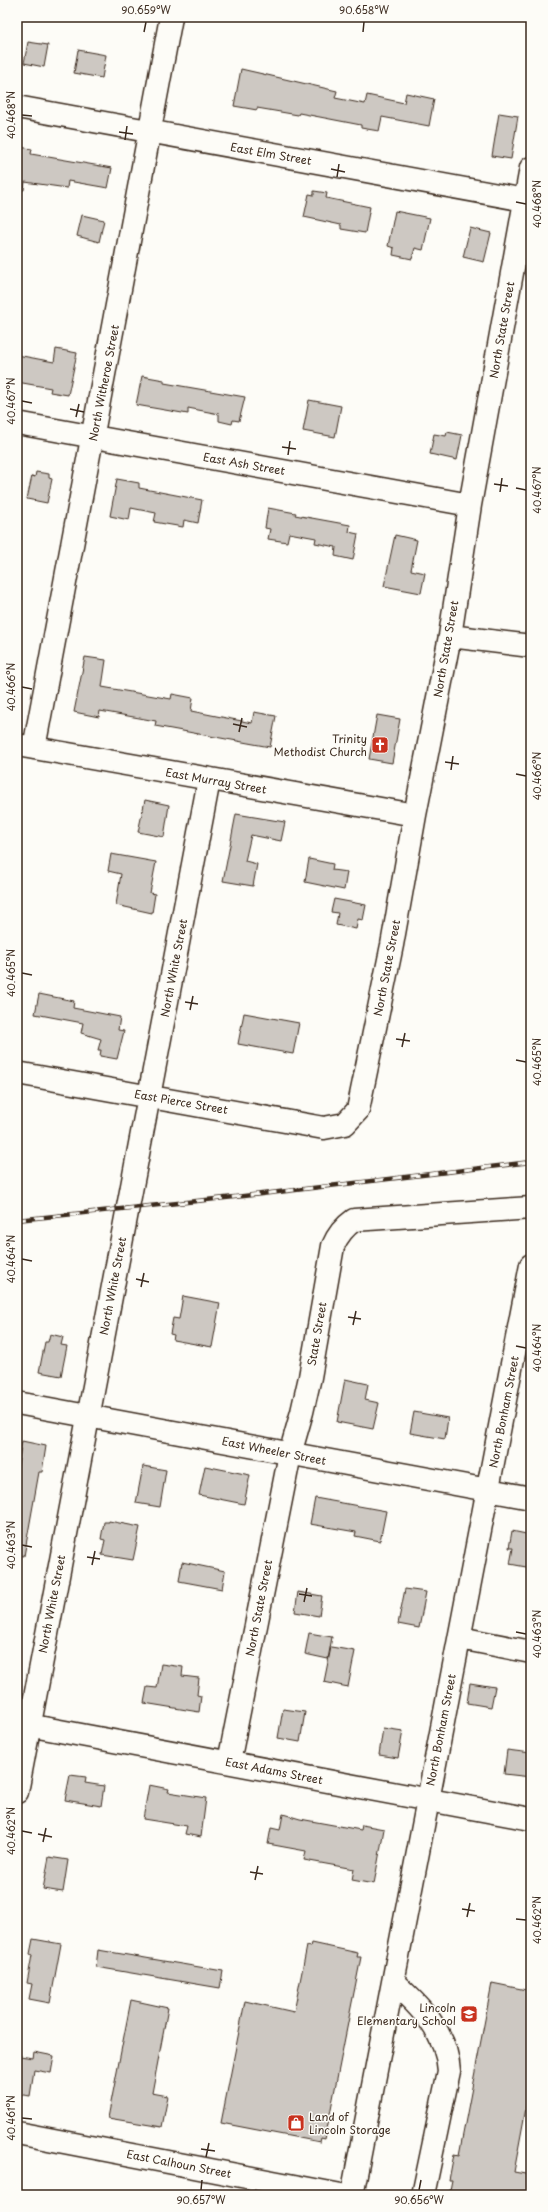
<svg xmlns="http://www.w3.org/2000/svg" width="548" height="2212" viewBox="0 0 548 2212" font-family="'Playpen Sans',sans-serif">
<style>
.building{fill:#cdc8c2;stroke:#3b2a1e}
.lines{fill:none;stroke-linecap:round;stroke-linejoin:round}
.minor-casing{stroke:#3b2a1e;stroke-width:25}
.minor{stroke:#fdfcf7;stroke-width:22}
.rail-casing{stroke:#3b2a1e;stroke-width:4.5}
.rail{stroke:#fdfcf7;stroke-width:3;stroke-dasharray:9;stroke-linecap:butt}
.ticks{fill:none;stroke:#3b2a1e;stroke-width:1.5}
.labels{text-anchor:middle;stroke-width:3;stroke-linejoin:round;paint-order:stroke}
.street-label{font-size:11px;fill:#3b2a1e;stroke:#fdfcf7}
.poi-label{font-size:11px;fill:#3b2a1e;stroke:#fdfcf7;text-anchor:end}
.neatline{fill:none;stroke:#3b2a1e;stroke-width:1.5}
.ticks-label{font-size:10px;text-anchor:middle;fill:#3b2a1e}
</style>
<rect width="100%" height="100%" fill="#fdfcf7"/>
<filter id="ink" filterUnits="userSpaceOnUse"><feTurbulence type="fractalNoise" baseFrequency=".025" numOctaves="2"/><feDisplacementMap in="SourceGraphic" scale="8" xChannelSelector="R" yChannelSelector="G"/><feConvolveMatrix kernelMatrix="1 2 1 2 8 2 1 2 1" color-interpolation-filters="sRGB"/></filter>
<g filter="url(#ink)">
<path class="building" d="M28,42L48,45L44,67L24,63Z
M78,50L106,55L102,78L74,73Z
M241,69L337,91L335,98L365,104L367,95L404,103L406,93L434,99L429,126L382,117L379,131L361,128V125L299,113L298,115L257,108V110L234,106Z
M499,113L518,116L511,159L492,156Z
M19,147L32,149L31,154L112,168L108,188L68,181L67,188L25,182L24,190H17Z
M314,191L327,193L326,198L370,207L365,233L341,229V225L304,217L309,194L314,195Z
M395,211L430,218L423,250L415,248L412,259L393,255L394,248L388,246Z
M82,215L104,220L99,242L77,236Z
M470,228L491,233L484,262L463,257Z
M56,349L77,353L68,395L50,392L51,388L17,382V355L54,362Z
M142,376L164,380V383L245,397L239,421L233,420L232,424L219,421V414L188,408V414L136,405Z
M309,400L341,406L335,437L303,431Z
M447,432L462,435L457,460L430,454L434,434L446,436Z
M36,472L49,474V478L52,479L47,503L27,499L32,476L35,477Z
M117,479L139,483V488L202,500L198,523L184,520L183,527L154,522L156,513L131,508L129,520L110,516Z
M268,508L296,513L295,515L350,525L349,532L358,534L353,560L335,556L336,547L315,543L316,538L289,533L287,542L268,539L270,529L265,528Z
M395,535L417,540L411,570L425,573L421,593L384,586Z
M85,657L106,660L102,687L171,699L172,694L193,698L191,711L252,723L254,712L276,716L270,747L155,726L156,721L100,711L99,717L74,712Z
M377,715L400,719L392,763L369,759Z
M145,800L169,805L164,837L138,832Z
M236,814L285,822L281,841L251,835L245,861L257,864L253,886L223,881Z
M111,854L156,862L150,893L155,894L152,913L116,905L121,874L108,871Z
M309,859L333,864L332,870L347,872L344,890L305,882Z
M334,899L366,905L363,920L358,919L356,929L336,925L338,913L331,912Z
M39,994L74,1001L73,1008L120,1017L118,1030L124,1031L117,1059L100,1056L101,1050H98L101,1039L81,1033L83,1023L35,1014Z
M244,1013L299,1023L293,1054L238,1044Z
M183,1296L220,1303L212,1347L173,1340L174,1335L170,1334L173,1318L179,1319Z
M50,1334L63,1337L61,1345L67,1346L61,1376L39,1372L45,1342H48Z
M345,1379L368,1384L365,1400L379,1403L373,1429L337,1422Z
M414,1412L448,1418L445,1439L410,1433Z
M22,1441L46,1446L42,1472H39L24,1556L17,1555V1471Z
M143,1466L166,1470L160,1507L136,1503Z
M205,1466L250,1475L244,1504L199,1495Z
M315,1498L386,1511L380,1541L355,1536L356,1532L310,1524Z
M109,1521L140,1527L133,1560L102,1555L105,1540L101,1539L104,1522H109Z
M512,1531L531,1535L526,1567L510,1564L513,1548H509Z
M182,1562L225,1571L222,1589L179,1581Z
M405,1589L426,1592L419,1628L398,1624Z
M298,1592L322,1596L319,1616L295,1612Z
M309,1633L332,1637L328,1659L305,1654Z
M331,1647L355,1651L348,1687L324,1682Z
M161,1664L183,1667L182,1676L199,1678L197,1695L201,1696L199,1712L144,1703L147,1687L157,1688Z
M470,1683L495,1687L491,1707L467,1703Z
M283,1709L305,1712L300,1742L278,1738Z
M383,1728L403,1731L398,1758L379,1755Z
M507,1750L531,1753V1777L504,1774Z
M70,1775L86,1777L85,1783L104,1786L101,1806L65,1800Z
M149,1785L169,1789L168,1792L206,1798L201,1837L185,1834L187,1826L143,1819Z
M283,1814L300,1819L361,1830L362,1825L384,1829L374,1884L352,1880L354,1869L304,1860L306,1851L268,1844L271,1828L280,1830Z
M49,1857L68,1860L63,1892L43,1889Z
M33,1939L61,1944L50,2003L29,1999L32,1984L27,1983L32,1955L30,1954Z
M312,1943L358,1953L357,1957H361L325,2139L321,2138L320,2142L221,2123L245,2001L294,2012L307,1946L311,1947Z
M98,1950L223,1971L220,1988L96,1967Z
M492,1983L531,1991V2081L514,2172L531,2175V2195H449L452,2180H449L454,2154L459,2155Z
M131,2000L168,2008L152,2093L168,2096L162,2127L108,2118Z
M34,2052L54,2056L51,2073L34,2070L30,2096L17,2094V2059H20V2056L33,2058Z"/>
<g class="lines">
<g class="minor-casing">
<path id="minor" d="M17,107L525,200
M17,423L470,505
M450,636L531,646
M17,745L415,815
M34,748L171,17
M17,1073L324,1128L345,1124L358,1110L392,945L415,815L450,636L470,505L531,168
M17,1403L531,1498
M460,1638L531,1652
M17,1723L531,1819
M229,1762L290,1454L302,1412L310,1377L333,1246C338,1234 344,1227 354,1220L531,1208
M17,1792L209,780
M393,1982C420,2006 447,2033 449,2071L423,2195
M17,2133L341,2195
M352,2195L531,1265"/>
</g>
<use href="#minor" class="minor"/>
<g class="rail-casing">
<path id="rail" d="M17,1220L244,1196L531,1162"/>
</g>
<use href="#rail" class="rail"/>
</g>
</g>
<path class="ticks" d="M144,32L146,22M363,32L364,22M22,115L32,116M119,132L133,134M125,140L127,126M331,169L345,172M337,177L339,164M516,202L526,204M22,401L32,403M70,409L84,412M76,417L79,404M282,447L296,449M288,455L290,441M494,484L508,486M516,488L526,490M500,492L502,478M22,687L32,689M233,724L247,727M239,732L242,718M445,762L459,764M451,770L453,756M516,774L526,776M22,973L32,975M185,1002L198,1004M190,1010L193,996M396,1039L410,1041M402,1047L405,1033M516,1060L526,1062M22,1259L32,1261M136,1279L149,1282M141,1287L144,1273M348,1317L361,1319M353,1325L356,1311M516,1346L526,1348M22,1545L32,1547M87,1557L100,1559M92,1565L95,1551M299,1594L312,1596M304,1602L307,1588M516,1632L526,1634M22,1831L32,1833M38,1834L52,1837M43,1842L46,1828M250,1872L263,1874M255,1880L258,1866M462,1909L475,1911M467,1917L470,1903M516,1919L526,1920M22,2118L32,2119M201,2149L215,2151M206,2157L209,2143M201,2190L202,2180M419,2190L421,2180"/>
<defs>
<g id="church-square" transform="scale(0.9)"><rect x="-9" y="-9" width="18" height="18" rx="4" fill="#c8321e" stroke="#fdfcf7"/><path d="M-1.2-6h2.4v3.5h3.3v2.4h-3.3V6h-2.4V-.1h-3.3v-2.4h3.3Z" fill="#fff"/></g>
<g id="school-square" transform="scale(0.9)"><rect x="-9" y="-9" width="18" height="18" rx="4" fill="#c8321e" stroke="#fdfcf7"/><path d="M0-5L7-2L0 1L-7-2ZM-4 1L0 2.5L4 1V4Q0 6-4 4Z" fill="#fff"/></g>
<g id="shop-square" transform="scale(0.9)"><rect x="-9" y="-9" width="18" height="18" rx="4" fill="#c8321e" stroke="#fdfcf7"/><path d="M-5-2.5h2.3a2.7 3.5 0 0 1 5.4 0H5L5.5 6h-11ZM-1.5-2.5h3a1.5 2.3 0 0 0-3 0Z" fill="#fff"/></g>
</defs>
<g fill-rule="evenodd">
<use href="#church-square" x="380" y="745"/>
<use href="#school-square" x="469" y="2014"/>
<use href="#shop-square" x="296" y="2123"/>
</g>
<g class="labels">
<g class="street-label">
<text transform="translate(271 154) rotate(10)" y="4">East Elm Street</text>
<text transform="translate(502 330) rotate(-80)" y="4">North State Street</text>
<text transform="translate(104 383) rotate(-79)" y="4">North Witheroe Street</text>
<text transform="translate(244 464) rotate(10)" y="4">East Ash Street</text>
<text transform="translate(446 649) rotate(-80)" y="4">North State Street</text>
<text transform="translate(216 781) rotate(10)" y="4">East Murray Street</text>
<text transform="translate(174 968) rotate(-79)" y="4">North White Street</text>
<text transform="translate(387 968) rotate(-79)" y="4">North State Street</text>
<text transform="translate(181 1102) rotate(10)" y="4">East Pierce Street</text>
<text transform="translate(113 1286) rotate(-79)" y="4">North White Street</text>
<text transform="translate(317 1334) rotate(-80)" y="4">State Street</text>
<text transform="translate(504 1412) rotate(-79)" y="4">North Bonham Street</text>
<text transform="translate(274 1451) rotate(11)" y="4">East Wheeler Street</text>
<text transform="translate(52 1604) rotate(-79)" y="4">North White Street</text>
<text transform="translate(259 1608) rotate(-79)" y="4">North State Street</text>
<text transform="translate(441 1730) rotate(-79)" y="4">North Bonham Street</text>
<text transform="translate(274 1771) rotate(11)" y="4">East Adams Street</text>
<text transform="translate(179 2164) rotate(11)" y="4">East Calhoun Street</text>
</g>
<g class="poi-label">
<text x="367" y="743">Trinity<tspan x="367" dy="13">Methodist Church</tspan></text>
<text x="456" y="2012">Lincoln<tspan x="456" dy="13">Elementary School</tspan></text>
<text x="309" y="2121" text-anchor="start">Land of<tspan x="309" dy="13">Lincoln Storage</tspan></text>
</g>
</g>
<rect width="548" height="2212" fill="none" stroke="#fdfcf7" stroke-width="44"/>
<rect x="22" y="22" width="504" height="2168" class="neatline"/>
<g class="ticks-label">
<text x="146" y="14">90.659°W</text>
<text x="364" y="14">90.658°W</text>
<text transform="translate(11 115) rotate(-90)" y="4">40.468°N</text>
<text transform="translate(537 204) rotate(-90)" y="4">40.468°N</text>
<text transform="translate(11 401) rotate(-90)" y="4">40.467°N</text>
<text transform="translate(537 490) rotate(-90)" y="4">40.467°N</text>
<text transform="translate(11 687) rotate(-90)" y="4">40.466°N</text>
<text transform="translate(537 776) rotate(-90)" y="4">40.466°N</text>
<text transform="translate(11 973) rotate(-90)" y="4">40.465°N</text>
<text transform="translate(537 1062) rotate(-90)" y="4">40.465°N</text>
<text transform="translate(11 1259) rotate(-90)" y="4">40.464°N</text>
<text transform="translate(537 1348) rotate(-90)" y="4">40.464°N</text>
<text transform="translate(11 1545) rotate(-90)" y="4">40.463°N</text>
<text transform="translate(537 1634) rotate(-90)" y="4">40.463°N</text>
<text transform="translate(11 1831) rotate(-90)" y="4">40.462°N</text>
<text transform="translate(537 1920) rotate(-90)" y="4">40.462°N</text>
<text transform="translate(11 2118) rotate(-90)" y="4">40.461°N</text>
<text x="201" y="2204">90.657°W</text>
<text x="419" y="2204">90.656°W</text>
</g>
</svg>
